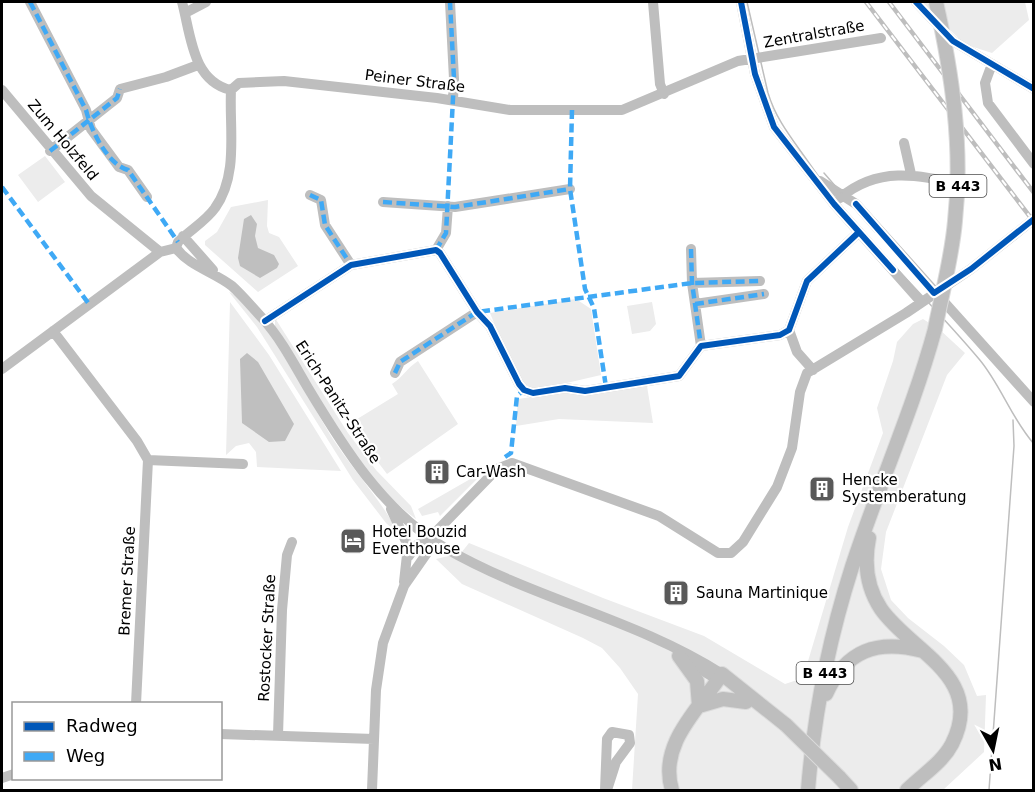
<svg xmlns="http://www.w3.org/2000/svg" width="1035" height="792" viewBox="0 0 1035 792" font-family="'DejaVu Sans',sans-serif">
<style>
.green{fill:#ececec}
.water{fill:#bfbfbf}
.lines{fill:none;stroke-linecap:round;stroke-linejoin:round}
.major-casing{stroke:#dbdbdb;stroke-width:16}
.minor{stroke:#bebebe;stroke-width:10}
.major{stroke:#bebebe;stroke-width:14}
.tram{stroke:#bebebe;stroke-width:1.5}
.rail-casing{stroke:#bebebe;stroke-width:4.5}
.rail{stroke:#fff;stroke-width:2;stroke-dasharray:7;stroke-linecap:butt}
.major-bridge-casing{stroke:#dbdbdb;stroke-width:16;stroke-linecap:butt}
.minor-bridge{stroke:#bebebe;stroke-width:10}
.major-bridge{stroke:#bebebe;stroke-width:14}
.quiet{stroke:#3fa9f5;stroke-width:4.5;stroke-dasharray:9 4.5;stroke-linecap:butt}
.cycleway-casing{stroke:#fff;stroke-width:10}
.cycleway{stroke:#0057b8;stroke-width:6}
.labels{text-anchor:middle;stroke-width:4.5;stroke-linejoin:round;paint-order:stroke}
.shield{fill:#fff;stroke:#4c4c4c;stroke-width:1.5}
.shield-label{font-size:14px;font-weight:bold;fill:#000}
.street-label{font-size:15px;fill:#000;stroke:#fff}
.poi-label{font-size:15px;fill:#000;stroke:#fff;text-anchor:start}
</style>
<rect width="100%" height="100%" fill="#fff"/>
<path class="green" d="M923,2H1025L1029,20L992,53L964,44Z
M45,156L65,182L38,202L18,175Z
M268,200L267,226L269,233L279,237L298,266L258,292L205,245V241L217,232L231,207Z
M229,292C262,305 314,412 337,445C357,475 383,502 399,535L386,523L353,480L257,327Z
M576,299L591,309L601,375L532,391L518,381L490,313Z
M230,302L269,355L341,471L257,467L256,452L249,443L236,446L226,455Z
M652,302L656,324L650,331L632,334L627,306Z
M275,318L348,433L376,470L411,506L416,519C356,476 314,389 275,327Z
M923,319L939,329L965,353L947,375L886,532L881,569L891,600L908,618L944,646L964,665L977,696L986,695L984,752L943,790H632L638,694L620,668L602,648L583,638L462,584L436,559L461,553L469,543L603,598L704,636L785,684L803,678L848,527L883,433L877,408L893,361L897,342L913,324Z
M418,361L458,424L387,474L349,424L398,394L392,384C403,377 407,368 418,361Z
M647,386L653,423L559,419L516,426L518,399L565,392Z
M486,470L440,516L438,512L422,516L418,509Z"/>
<path class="water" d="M251,215L257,224L255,236L258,248L274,255L279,264L277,268L260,278L240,266L238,258L244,219Z
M247,353L258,362L294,424L285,441L269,442L242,423L240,359Z"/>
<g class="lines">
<g class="major-casing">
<path id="major" d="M869,538C864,563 867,588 881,609C911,652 986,677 952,744C942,763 922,775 907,790
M679,656L697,681L699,706
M826,694C846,650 877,639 923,651
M699,706L723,699L746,702
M839,777L851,790
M672,790C658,744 699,709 722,674L786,725
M808,790C814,715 829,639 852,567C878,487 913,410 935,329"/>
</g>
<path class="minor" d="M30,2L86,110L91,129L119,167L128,170L147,197
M182,2C191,35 192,81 231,90
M450,2L454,79L453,100
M653,2L660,84L664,94
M741,2L755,74L774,127L834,204L921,302
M916,2L953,41L1034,89
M185,13L206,2
M992,64L985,83L988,103L1034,164
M2,90L91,196L160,252
M904,143L911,174
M50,151L117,98L120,89L166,77L198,65
M820,181L856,204L1034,402
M310,195L321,200L325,225L351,265
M840,198C880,164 922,176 968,186
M383,202L455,207L570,189
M183,236L213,270
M176,248L178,242C190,230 206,221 215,208C239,175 229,128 231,90L239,83L284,81L437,98L510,110H622L738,61L881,38
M176,248C189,266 214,272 232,286C243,296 253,308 263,319C281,339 294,364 308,388C344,448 383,511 445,548C533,599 636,619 722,674
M691,249L692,283L701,346
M436,250L446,233L448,206
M692,283L760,281
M695,304L764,294
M265,321L351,265L436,250L440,253L477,312L490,326L519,384L524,390L533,393L565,388L585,391L679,376L701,346L780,335L789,330L807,281L859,232
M789,330L797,352L813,370
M53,331L137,441L148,460L136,704
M2,369L160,252L176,248
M395,373L400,362L477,312
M148,460L243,464
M391,509L408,546L404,582
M408,557L417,545L430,538L497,469L512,463L659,516L718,553H731L743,542L777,487L792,448L800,392L807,373L906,313L971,269L1014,235
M682,658L718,680
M220,734L374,739
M278,735L282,610L287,555L292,542
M2,778L14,774
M372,790L376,690L383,643L404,586L427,553L430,538
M605,790L607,739L612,732L629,735L630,743L616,762L607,790"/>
<use href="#major" class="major"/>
<path class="tram" d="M747,2L768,93C776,120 793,140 809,163C858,235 924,293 979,359C1001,385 1011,418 1034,444
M824,173L875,232
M989,790L1014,446L1013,420"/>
<g class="rail-casing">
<path id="rail" d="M866,2L1034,222
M889,2L1034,193"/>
</g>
<use href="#rail" class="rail"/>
<g class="major-bridge-casing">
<path id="major-bridge" d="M935,329C942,293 952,257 955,221C963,147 952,73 936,2
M786,725L839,777"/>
</g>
<path class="minor-bridge" d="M1014,235L1034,219"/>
<use href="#major-bridge" class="major-bridge"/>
<path class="quiet" d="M30,2L86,110C91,130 107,164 128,170L178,242
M572,110L570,189L585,289L594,308L606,387
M50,151L117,98L120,89
M2,187L89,304
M310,195L321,200L325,225L351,265
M383,202L455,207L570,189
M691,249L692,283L701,346
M436,250L446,233L454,79L450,2
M695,304L764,294
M395,373L400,362L477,312L692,283L760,281
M505,457L511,453L517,396L524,390"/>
<g class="cycleway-casing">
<path id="cycleway" d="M741,2L755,74L774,127L834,204L893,270
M916,2L953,41L1034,89
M856,204L934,293L971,269L1034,219
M265,321L351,265L436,250L440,253L477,312L490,326L519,384L524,390L533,393L565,388L585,391L679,376L701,346L780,335L789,330L807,281L859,232"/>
</g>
<use href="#cycleway" class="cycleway"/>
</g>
<defs>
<g id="building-square" transform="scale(1.35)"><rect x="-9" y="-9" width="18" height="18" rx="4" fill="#595959" stroke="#fff"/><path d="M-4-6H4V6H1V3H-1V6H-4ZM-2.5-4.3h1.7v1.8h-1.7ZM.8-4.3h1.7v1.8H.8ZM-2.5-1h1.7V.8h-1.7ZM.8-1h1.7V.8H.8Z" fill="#fff"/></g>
<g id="hotel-square" transform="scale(1.35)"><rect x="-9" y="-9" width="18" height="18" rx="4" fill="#595959" stroke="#fff"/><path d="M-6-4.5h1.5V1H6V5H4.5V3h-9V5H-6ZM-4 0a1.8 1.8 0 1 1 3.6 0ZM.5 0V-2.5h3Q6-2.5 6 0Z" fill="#fff"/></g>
</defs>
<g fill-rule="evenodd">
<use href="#building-square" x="437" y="472"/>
<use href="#building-square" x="822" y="489"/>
<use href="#hotel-square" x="353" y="541"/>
<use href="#building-square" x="676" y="593"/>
</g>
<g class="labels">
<g class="shield">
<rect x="929.5" y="175" width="57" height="22" rx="4.5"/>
<rect x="796.5" y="662" width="57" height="22" rx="4.5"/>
</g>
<g class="shield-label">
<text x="958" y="191">B 443</text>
<text x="825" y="678">B 443</text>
</g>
<g class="street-label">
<text transform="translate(814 34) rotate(-10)" y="5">Zentralstraße</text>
<text transform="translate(415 81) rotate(7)" y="5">Peiner Straße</text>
<text transform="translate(63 140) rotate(50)" y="5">Zum Holzfeld</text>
<text transform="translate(338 402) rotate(57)" y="5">Erich-Panitz-Straße</text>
<text transform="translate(127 581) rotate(-87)" y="5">Bremer Straße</text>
<text transform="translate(267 638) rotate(-87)" y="5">Rostocker Straße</text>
</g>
<g class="poi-label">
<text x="456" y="477">Car-Wash</text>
<text x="842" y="485">Hencke<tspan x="842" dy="17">Systemberatung</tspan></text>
<text x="372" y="537">Hotel Bouzid<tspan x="372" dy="17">Eventhouse</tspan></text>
<text x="696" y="598">Sauna Martinique</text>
</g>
</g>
<rect width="1035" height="792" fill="none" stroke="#000000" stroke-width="6"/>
<rect x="12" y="702" width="210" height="78" fill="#ffffff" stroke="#999999" stroke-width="1.5"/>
<rect x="24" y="722" width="30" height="9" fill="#0057b8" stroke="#999999" stroke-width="1.5"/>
<text x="66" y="732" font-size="18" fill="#000000">Radweg</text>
<rect x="24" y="752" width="30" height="9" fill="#3fa9f5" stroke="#999999" stroke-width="1.5"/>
<text x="66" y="762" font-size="18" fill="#000000">Weg</text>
<g transform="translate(993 750) rotate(171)" stroke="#ffffff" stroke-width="4.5" paint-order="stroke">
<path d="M0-4.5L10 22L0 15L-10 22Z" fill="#000000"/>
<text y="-9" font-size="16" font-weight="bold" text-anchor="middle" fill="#000000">N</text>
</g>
</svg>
